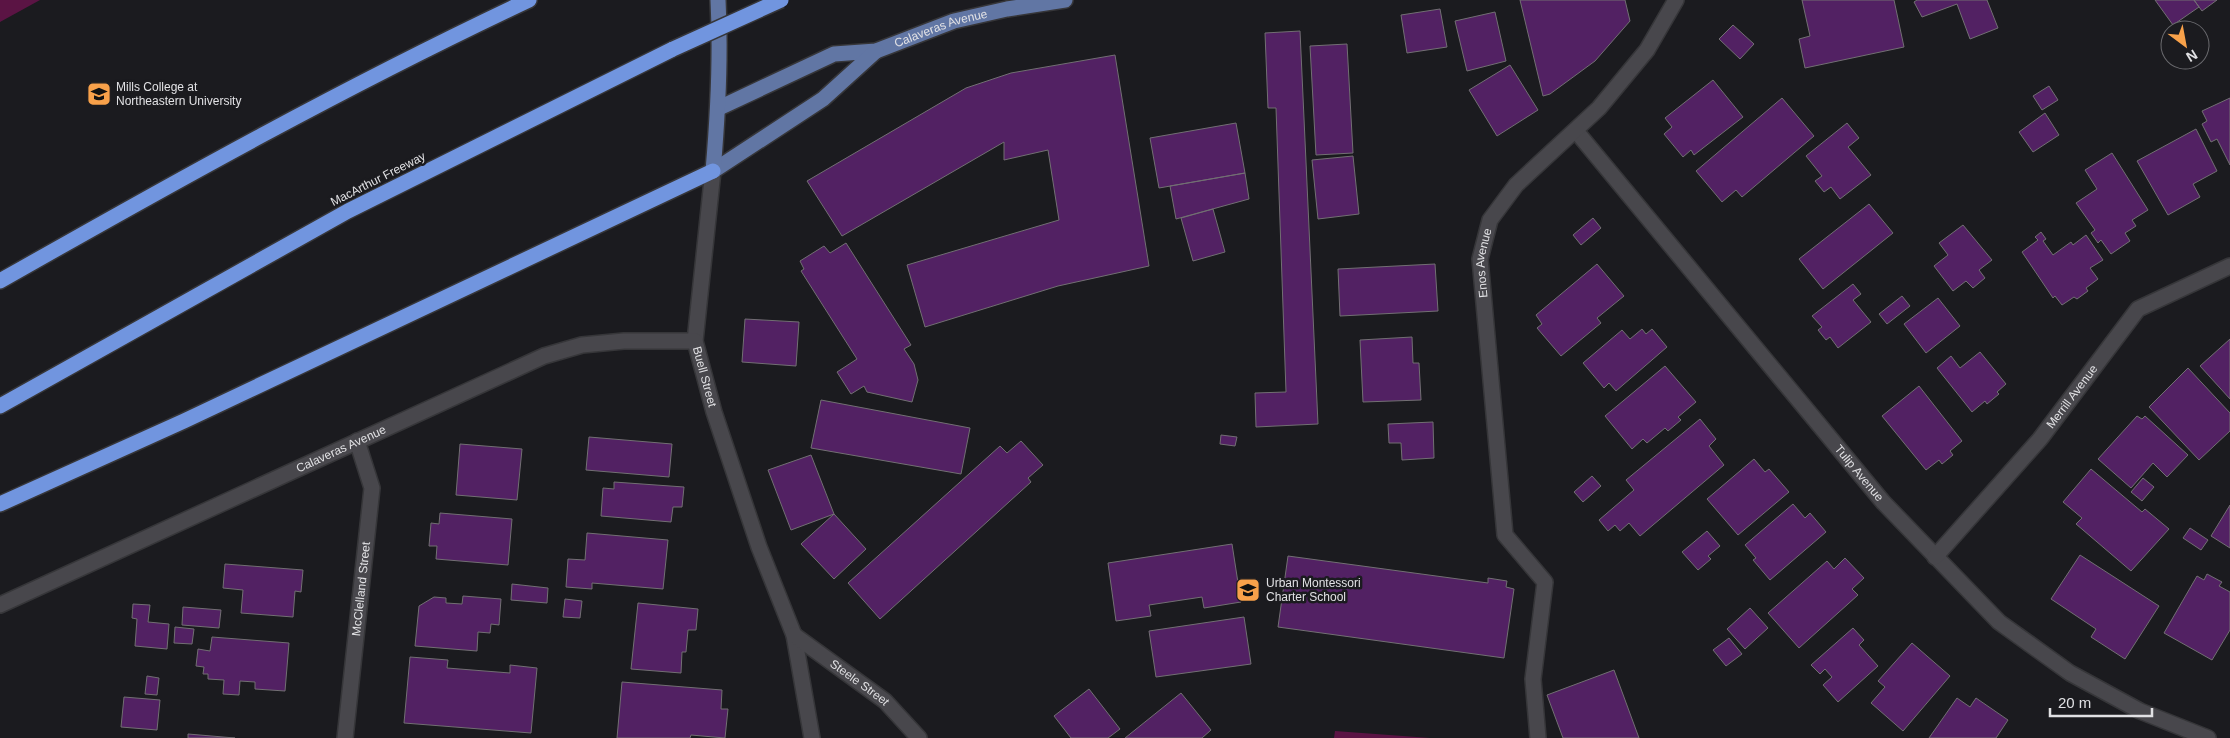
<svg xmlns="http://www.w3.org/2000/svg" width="2230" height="738" viewBox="0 0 2230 738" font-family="Arial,sans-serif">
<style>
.green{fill:#5b1444}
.building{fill:#522163;stroke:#726f73}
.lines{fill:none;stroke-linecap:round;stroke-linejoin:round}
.minor-casing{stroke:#363639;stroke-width:18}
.major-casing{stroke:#363639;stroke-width:18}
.highway-casing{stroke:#363639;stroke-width:18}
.minor{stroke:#48474c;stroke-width:15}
.major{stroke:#6176a4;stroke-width:15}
.highway{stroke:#7195df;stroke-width:15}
.highway-bridge-casing{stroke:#363639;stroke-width:18;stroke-linecap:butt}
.highway-bridge{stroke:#7195df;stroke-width:15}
.labels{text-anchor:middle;stroke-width:5;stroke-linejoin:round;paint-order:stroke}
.street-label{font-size:12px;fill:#e1e1e4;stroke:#1b1b1f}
.poi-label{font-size:12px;fill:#e1e1e4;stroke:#1b1b1f;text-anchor:start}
</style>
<rect width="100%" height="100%" fill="#1b1b1f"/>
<path class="green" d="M0,0H40L0,22Z
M1335,731L1430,738H1334Z"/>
<path class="building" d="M1520,0H1625L1630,21L1595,61L1550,94L1543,96Z
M1802,0H1894L1904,47L1805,68L1799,39L1810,36Z
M1917,0H1987L1998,28L1970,39L1957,4L1922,17L1914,2Z
M2155,0H2194L2199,7L2173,25Z
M2194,0H2217L2202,11Z
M1440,9L1447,47L1407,53L1401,15Z
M1495,12L1506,61L1467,71L1455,21Z
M1733,25L1754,44L1740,59L1719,39Z
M1300,31L1318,424L1256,427L1255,393L1286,392L1276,108H1268L1265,33Z
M1347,44L1353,153L1316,155L1310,46Z
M1115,55L1149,266L1058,286L925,327L907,265L1059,220L1048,150L1004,160V142L842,236L807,181L966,88L1011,73Z
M1510,65L1538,110L1497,136L1469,90Z
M1713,80L1743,117L1694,155L1691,150L1683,157L1664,134L1672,127L1665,118Z
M2049,86L2058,100L2042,110L2033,96Z
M1782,98L1814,136L1742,197L1736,190L1722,202L1696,171Z
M2230,98V165L2217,139L2211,142L2202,124L2207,121L2202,111Z
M2045,113L2059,135L2033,152L2019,132Z
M1236,123L1245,173L1159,188L1150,138Z
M1847,123L1859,138L1848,147L1871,175L1840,199L1831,187L1824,192L1815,181L1822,176L1806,156Z
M2196,129L2217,171L2193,184L2200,197L2168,215L2137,161Z
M2112,153L2148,210L2132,220L2136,226L2125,233L2130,241L2111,254L2101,240L2098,243L2091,233L2095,230L2076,203L2097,189L2085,170Z
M1353,156L1359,214L1318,219L1312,160Z
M1245,173L1249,199L1176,219L1170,186Z
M1869,204L1893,233L1823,289L1799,259Z
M1213,209L1225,252L1193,261L1181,218Z
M1593,218L1601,228L1581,245L1573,235Z
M1963,225L1992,260L1979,270L1985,278L1973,288L1966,281L1953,291L1934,266L1948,255L1939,243Z
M2041,232L2046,239L2043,241L2053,255L2071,242L2073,245L2086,235L2103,260L2090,268L2098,279L2086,288L2088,291L2077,299L2074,297L2062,305L2055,296L2053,298L2022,252L2038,240L2035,237Z
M846,243L911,345L904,349L914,364L918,380L912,402L867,392L864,386L851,394L837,372L857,359L801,271L804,269L800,261L824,246L830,253Z
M1435,264L1438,311L1340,316L1338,269Z
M1597,264L1624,296L1597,318L1601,323L1561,356L1537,328L1542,324L1536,315Z
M1853,284L1861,294L1853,300L1871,322L1838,348L1830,337L1826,340L1818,330L1822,327L1812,316Z
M1902,296L1910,306L1887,324L1879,314Z
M1938,298L1960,326L1926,353L1904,324Z
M745,319L799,322L796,366L742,362Z
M1642,329L1646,334L1652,329L1667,347L1616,391L1609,383L1604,388L1583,363L1622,330L1630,339Z
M1412,337L1413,363H1419L1421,400L1363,402L1360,340Z
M2230,339V399L2200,366Z
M1980,352L2006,384L1997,392L1999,394L1987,404L1985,401L1972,412L1937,368L1951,356L1960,368Z
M1665,366L1696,402L1678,417L1681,420L1668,431L1665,428L1647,443L1643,439L1632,449L1605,416Z
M2188,368L2230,413V431L2199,460L2149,407Z
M1919,386L1962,441L1950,451L1953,455L1942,464L1939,460L1926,470L1882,416Z
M821,400L970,428L961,474L811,448Z
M2137,416L2142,419L2145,416L2188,455L2167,477L2153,463L2131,488L2098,459Z
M1700,419L1716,439L1709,446L1724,465L1640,536L1629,523L1620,531L1615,525L1608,531L1599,520L1634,490L1626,480Z
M1433,422L1434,458L1402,460L1401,443H1389L1388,424Z
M1221,435L1237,437L1235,446L1220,444Z
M589,437L672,444L669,477L586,470Z
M1021,441L1043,465L1028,478L1031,482L880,619L848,583L1000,446L1007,453Z
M460,444L522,449L517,500L456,495Z
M811,455L834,514L791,530L768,470Z
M1754,459L1765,472L1769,469L1789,492L1738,535L1707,499Z
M2091,469L2142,512L2145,509L2169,529L2131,571L2076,524L2082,518L2063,502Z
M1592,476L1601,486L1583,502L1574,492Z
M2143,478L2154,487L2142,501L2131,492Z
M614,482L684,487L682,507H673L671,522L601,516L603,488L614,489Z
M1793,504L1805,518L1810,513L1826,532L1770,580L1753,560L1756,558L1745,545Z
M2230,505V548L2211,536Z
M440,513L512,519L508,565L436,559L437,546H429L431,523L439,524Z
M834,514L866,549L834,579L801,544Z
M2190,528L2208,540L2201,550L2183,538Z
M1707,531L1720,546L1708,556L1711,559L1698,570L1682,552Z
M587,533L668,540L663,589L592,583V589L566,587L568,559L585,560Z
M1232,544L1241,602L1204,608L1202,597L1149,605L1151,616L1116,621L1108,563Z
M2080,555L2159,606L2125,659L2091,637L2096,629L2051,599Z
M1288,556L1488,583V578L1507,581L1506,587L1514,589L1504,658L1278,627Z
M1845,558L1864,578L1852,589L1858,595L1799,648L1768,613L1827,561L1834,569Z
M225,564L303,570L301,592L295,591L293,617L241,613L243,590L223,588Z
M2207,574L2222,582L2219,586L2230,592V630L2212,660L2164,633L2197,576L2204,580Z
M512,584L548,588L547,603L511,600Z
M463,596L501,599L499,625L491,624L490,633L478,632L477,651L415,646L419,606L434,597L446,598V603L462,604Z
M565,599L582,601L580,618L563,617Z
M638,603L698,609L696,630H688L686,652H682L681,673L631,669Z
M133,604L150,605L148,622L169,624L167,649L135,646L137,619L132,618Z
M183,607L221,610L219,628L182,625Z
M1750,608L1768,628L1745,649L1727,629Z
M1244,617L1251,664L1156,677L1149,631Z
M175,627L194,629L192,644L174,643Z
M1853,628L1864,640L1859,645L1878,666L1838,702L1823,685L1832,677L1825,669L1820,674L1811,665Z
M212,637L289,643L285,691L255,689V682L240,681L239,695L223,694L224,680L208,679V674H203L204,667L196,666L198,649L210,651Z
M1729,638L1742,654L1726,666L1713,650Z
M1912,643L1950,676L1903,731L1871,703L1885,687L1878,681Z
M410,657L448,660L447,668L510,673V665L537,668L531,733L404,723Z
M1614,670L1639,738H1563L1547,695Z
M147,676L159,678L157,695L145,694Z
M622,682L722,690L721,709H728L725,738L691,735L690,738H617Z
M1089,689L1120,729L1108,738H1071L1054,716Z
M1181,693L1211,730L1202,738H1125Z
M124,697L160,700L157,730L121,727Z
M1957,698L1970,707L1976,698L2008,720L1996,738H1929Z
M188,734L235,738H188Z"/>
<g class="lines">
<g class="minor-casing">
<g id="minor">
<path id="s1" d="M1576,131L1883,502L1999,622L2070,673L2140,711L2208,738"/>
<path id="s2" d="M713,171L695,341L714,412L759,547L794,635L812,738"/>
<path id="s3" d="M1935,557L2040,439L2138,309L2230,266"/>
<path id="s4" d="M0,605L544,356L582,345L624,341H695"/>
<path id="s5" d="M794,635L885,701L919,738"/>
<path id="s6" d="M345,738L372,488L357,441"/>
<path id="s7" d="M1538,738L1533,679L1545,582L1505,535L1480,259L1490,220L1516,185L1599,108L1647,50L1676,0"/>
</g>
</g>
<g class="major-casing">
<g id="major">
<path id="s8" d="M719,108L834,54L876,51L954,21L1007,9L1065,0"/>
<path d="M713,171L823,99L876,51"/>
<path d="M713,171C718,114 721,58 718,0"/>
</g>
</g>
<g class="highway-casing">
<path id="highway" d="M0,281C174,182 348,85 529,0
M0,406L348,211L673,49
M0,504L184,421L713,171"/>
</g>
<use href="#minor" class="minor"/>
<use href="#major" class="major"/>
<use href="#highway" class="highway"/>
<g class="highway-bridge-casing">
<path id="highway-bridge" d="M673,49L781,0"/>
</g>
<use href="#highway-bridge" class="highway-bridge"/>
</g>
<defs>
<g id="university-square" transform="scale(1.25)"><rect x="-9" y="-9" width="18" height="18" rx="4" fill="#f8a14a" stroke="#1b1b1f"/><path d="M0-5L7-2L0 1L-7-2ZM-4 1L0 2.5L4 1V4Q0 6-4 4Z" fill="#111"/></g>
<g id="school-square" transform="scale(1.25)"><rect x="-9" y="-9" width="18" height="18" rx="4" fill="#f8a14a" stroke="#1b1b1f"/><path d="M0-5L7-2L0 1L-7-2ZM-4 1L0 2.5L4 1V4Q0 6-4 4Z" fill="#111"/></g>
</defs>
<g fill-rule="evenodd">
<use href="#university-square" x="99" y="94"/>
<use href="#school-square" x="1248" y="590"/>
</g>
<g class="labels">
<g class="street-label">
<text dy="4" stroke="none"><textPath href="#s8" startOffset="238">Calaveras Avenue</textPath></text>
<text transform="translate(378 179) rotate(-27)" y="4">MacArthur Freeway</text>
<text dy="4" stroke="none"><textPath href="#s7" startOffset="492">Enos Avenue</textPath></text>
<text dy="4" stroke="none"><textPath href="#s2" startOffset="208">Buell Street</textPath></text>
<text dy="4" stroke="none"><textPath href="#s3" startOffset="211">Merrill Avenue</textPath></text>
<text dy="4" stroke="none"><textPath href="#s4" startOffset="375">Calaveras Avenue</textPath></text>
<text dy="4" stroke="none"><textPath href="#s1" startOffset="444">Tulip Avenue</textPath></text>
<text dy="4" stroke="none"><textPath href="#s6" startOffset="150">McClelland Street</textPath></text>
<text dy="4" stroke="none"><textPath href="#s5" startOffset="81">Steele Street</textPath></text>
</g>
<g class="poi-label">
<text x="116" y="91">Mills College at<tspan x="116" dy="14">Northeastern University</tspan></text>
<text x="1266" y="587">Urban Montessori<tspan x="1266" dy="14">Charter School</tspan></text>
</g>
</g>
<g transform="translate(2185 45) rotate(148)"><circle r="24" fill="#1b1b1f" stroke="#6a6a6e"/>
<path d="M0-4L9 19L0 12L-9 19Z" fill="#f8a14a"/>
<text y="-8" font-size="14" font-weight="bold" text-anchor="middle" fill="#e1e1e4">N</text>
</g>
<path d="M2050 708v8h102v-8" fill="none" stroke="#e1e1e4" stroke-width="2.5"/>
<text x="2058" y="708" font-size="15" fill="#e1e1e4" stroke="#1b1b1f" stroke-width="4" paint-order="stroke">20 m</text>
</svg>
